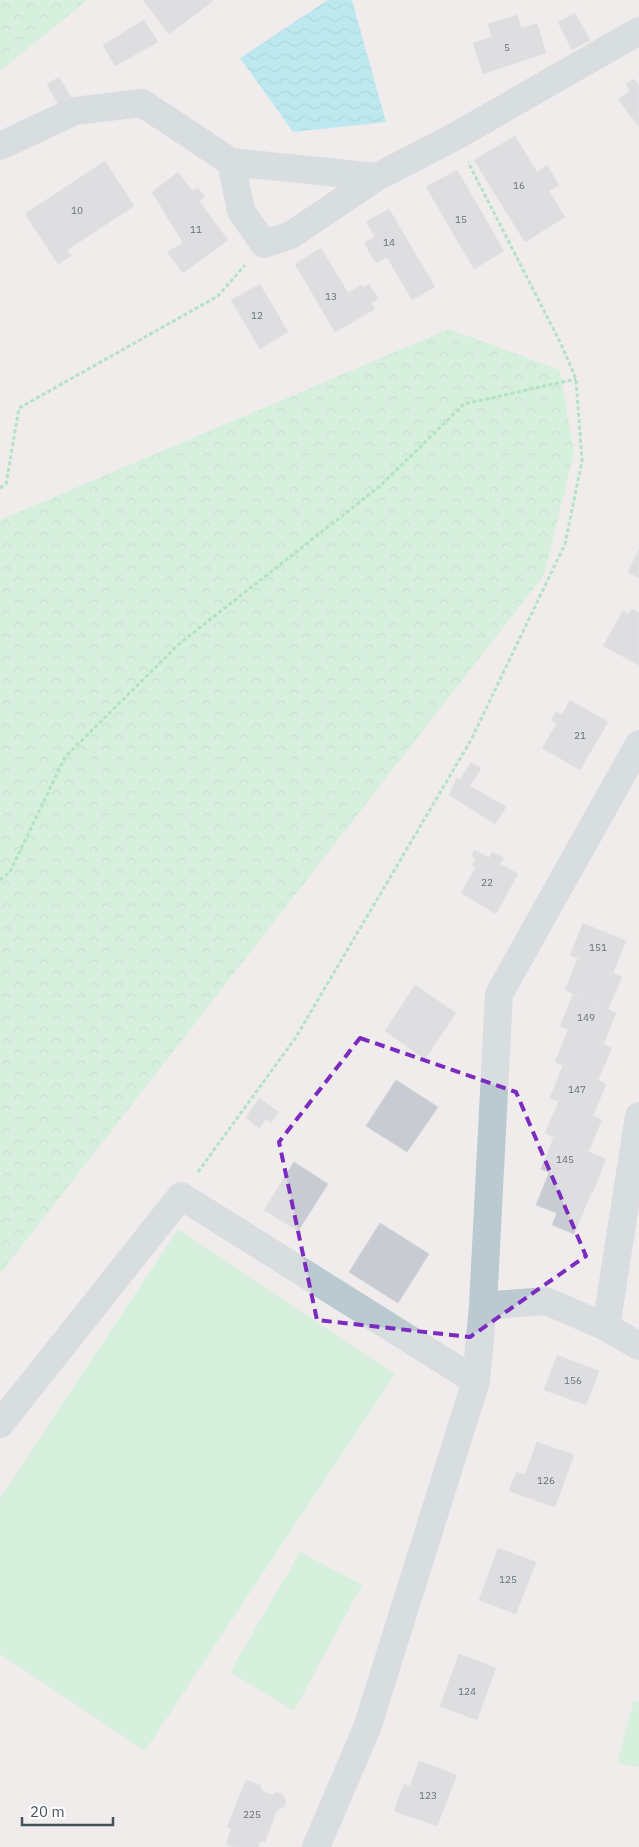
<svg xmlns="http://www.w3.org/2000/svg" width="639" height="1847" viewBox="0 0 639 1847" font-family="'IBM Plex Sans',sans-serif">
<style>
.grass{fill:#b5f3c9}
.forest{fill:url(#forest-crowns)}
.water{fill:url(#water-waves)}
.building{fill:#c8ccd2;stroke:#d0d3d9}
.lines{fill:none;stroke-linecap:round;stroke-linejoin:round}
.path{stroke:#6ad499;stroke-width:3;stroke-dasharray:4 2.5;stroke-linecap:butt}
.minor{stroke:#bbc9d1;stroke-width:28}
.marked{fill:none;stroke:#7b2cbf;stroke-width:4;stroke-dasharray:10 6;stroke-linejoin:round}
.labels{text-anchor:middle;stroke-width:5;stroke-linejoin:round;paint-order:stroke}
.number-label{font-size:10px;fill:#64707a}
</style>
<defs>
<pattern id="forest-crowns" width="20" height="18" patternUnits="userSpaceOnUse" patternTransform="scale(1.25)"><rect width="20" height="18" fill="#b5f3c9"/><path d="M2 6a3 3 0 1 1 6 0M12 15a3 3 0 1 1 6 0" fill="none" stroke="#9dd2af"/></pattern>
<pattern id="water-waves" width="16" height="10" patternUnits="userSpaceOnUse" patternTransform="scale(1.25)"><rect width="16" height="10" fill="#7ee3f4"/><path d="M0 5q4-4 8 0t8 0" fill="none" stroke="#69bbc9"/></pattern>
</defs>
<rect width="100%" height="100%" fill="#f0ecec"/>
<path class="grass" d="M178,1229L395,1374L145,1751L0,1654V1498Z
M300,1552L362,1585L294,1711L230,1672Z
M634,1701L639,1702V1767L617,1763Z"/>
<path class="forest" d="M0,0H87L0,71Z
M449,329L560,370L574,453L544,575L0,1274V520Z"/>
<path class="water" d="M328,0H352L386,122L293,132L240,58Z"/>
<path class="building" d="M145,0H212L213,1L169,34L144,1Z
M575,13L590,40L572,50L558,22Z
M517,15L521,28L537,23L546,53L483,74L473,43L492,37L488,24Z
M144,20L158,42L115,66L103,45Z
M59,77L71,97L58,104L47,84Z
M634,79L639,86V127L618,99L630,91L626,84Z
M515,136L537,172L547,165L559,185L549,191L565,217L525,242L474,160Z
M105,161L134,206L67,250L71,256L58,264L25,214Z
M457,170L504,251L474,269L426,187Z
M178,172L192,191L198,188L205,197L199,201L228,240L183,273L167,252L183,243L152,192Z
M389,209L435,287L412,300L387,257L376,263L364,243L375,237L366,222Z
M321,248L348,293L361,285L363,287L369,284L378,299L371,303L375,309L335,332L295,264Z
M260,284L288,332L260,349L231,300Z
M639,549V578L628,572Z
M632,609L639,613V665L603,646L623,611L629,614Z
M570,700L608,722L580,770L542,748L557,723L551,720L556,712L562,715Z
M471,762L481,768L470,786L506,807L495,824L449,795L457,778L460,780Z
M474,850L489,858L492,852L504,858L500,864L518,874L496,914L461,893L476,867L472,865L476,859L472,856Z
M583,923L626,941L613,973L570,955Z
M578,958L622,977L608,1009L565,990Z
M415,985L456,1013L425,1059L385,1031Z
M573,994L616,1013L603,1045L560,1026Z
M568,1030L612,1048L598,1080L555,1062Z
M563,1065L606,1084L593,1116L550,1098Z
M396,1080L438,1107L407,1152L366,1126Z
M259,1098L279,1112L271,1123L266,1119L259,1128L246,1118Z
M559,1101L602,1120L588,1152L545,1133Z
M554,1137L606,1159L593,1192L541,1169Z
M294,1162L328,1184L298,1231L264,1210Z
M549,1173L592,1191L574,1234L552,1225L557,1213L536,1205Z
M380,1223L429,1254L398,1303L349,1272Z
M557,1355L599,1371L586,1405L544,1390Z
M537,1442L574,1455L555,1507L509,1491L516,1472L525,1475Z
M498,1548L536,1562L516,1614L479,1600Z
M459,1654L496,1668L477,1720L440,1706Z
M419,1761L457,1775L437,1826L394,1811L404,1784L410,1786Z
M246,1780L260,1785L262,1791L271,1795L277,1792L283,1795L286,1801L284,1807L277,1810L265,1842L260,1841L258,1847H233L226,1844L231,1829L227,1827Z"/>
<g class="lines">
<path class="path" d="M0,488L6,484L19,408L218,296L245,265
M0,880L10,872L65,757L179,644L380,486L464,404L576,379
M198,1172L296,1037L471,740L565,544L582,461L576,379L561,344L468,162"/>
<path class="minor" d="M0,146L75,111L142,103L231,162L377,177L456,136L639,31
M231,162L241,211L264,244L291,235L377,177
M483,1306L546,1301L606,1327L639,1346
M606,1327L639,1116
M0,1424L181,1196L476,1381
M316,1847L367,1728L476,1381L483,1306L499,994L639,744"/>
</g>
<path d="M0 0H639V1847H0ZM360,1038L516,1092L586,1256L470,1337L317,1320L279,1142Z" fill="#f0ecec" fill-opacity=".55" fill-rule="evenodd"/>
<path class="marked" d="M360,1038L516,1092L586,1256L470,1337L317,1320L279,1142Z"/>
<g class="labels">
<g class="number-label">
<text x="507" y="51">5</text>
<text x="519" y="189">16</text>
<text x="77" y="214">10</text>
<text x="461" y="223">15</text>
<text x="196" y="233">11</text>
<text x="389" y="246">14</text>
<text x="331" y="300">13</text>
<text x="257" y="319">12</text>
<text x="580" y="739">21</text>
<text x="487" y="886">22</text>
<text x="598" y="951">151</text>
<text x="586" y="1021">149</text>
<text x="577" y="1093">147</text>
<text x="565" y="1163">145</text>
<text x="573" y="1384">156</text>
<text x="546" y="1484">126</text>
<text x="508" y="1583">125</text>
<text x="467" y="1695">124</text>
<text x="428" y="1799">123</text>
<text x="252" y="1818">225</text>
</g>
</g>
<path d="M22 1817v8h91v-8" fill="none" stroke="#43525c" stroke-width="2.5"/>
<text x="30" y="1817" font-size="15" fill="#43525c" stroke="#ffffff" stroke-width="4" paint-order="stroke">20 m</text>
</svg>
